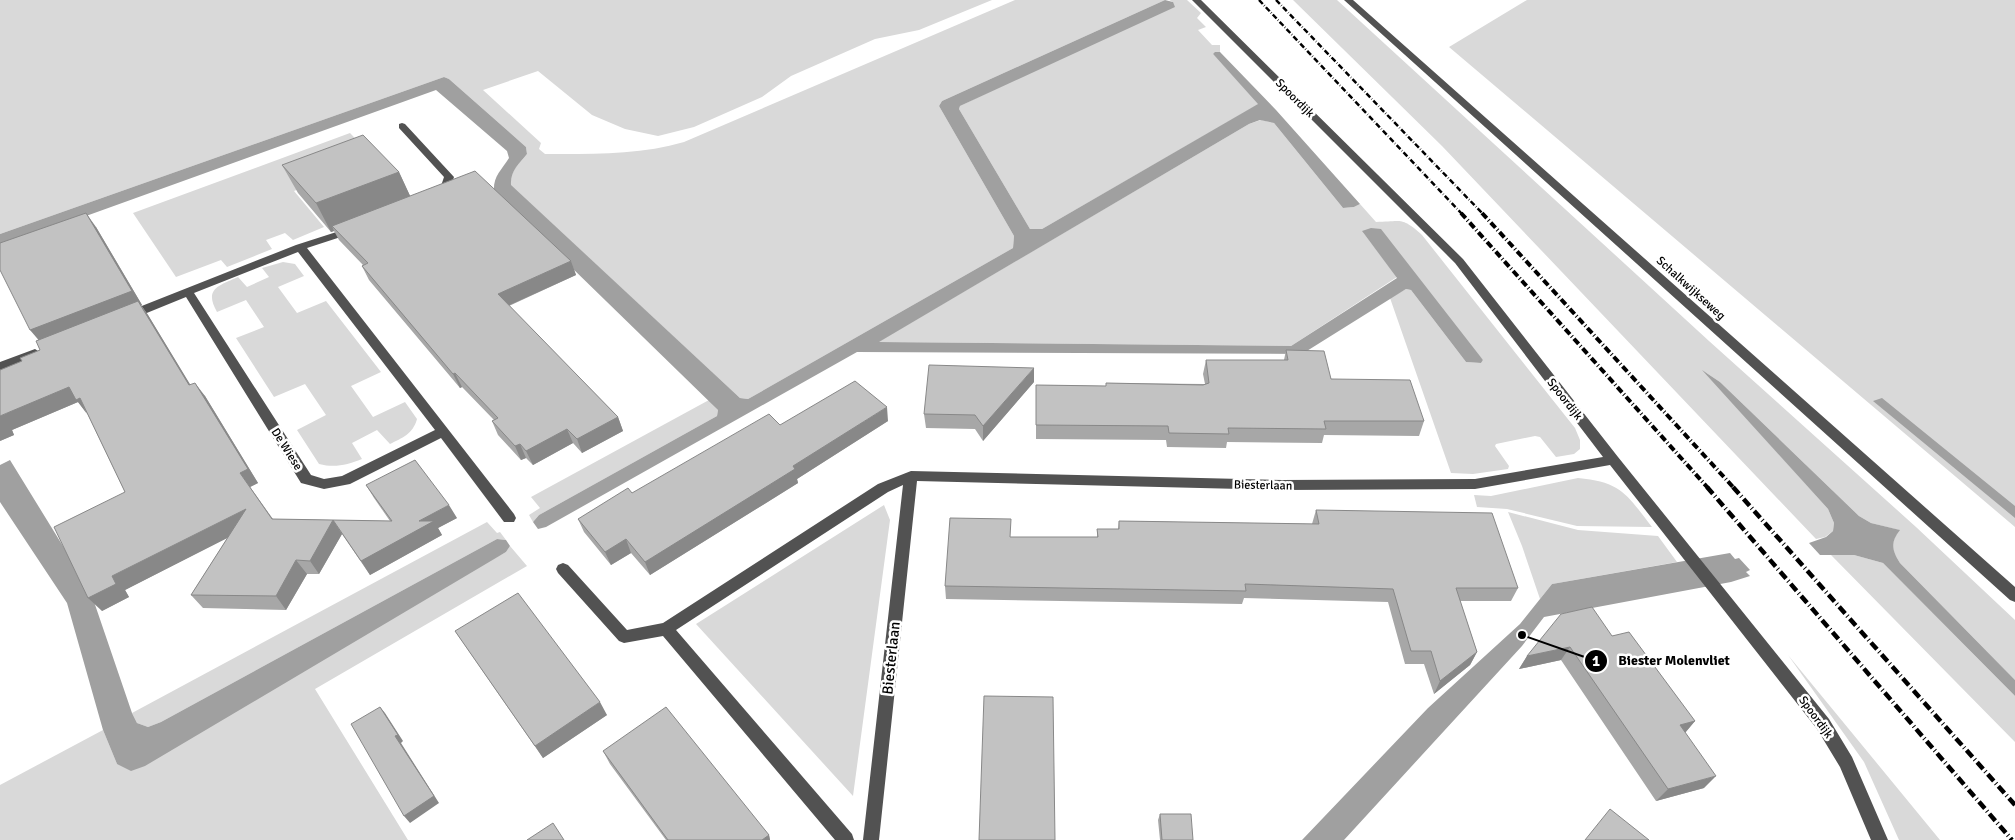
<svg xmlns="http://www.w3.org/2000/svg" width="2015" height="840" viewBox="0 0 2015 840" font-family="Signika,sans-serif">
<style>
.green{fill:#d9d9d9}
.water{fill:#a0a0a0}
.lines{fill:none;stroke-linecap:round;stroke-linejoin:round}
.minor{fill:#525252;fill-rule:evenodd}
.rail-far2{stroke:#000;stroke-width:2.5;stroke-dasharray:5.5 2 0.5 2;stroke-linecap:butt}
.rail-far1{stroke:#000;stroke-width:4;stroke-dasharray:7 2.5 1 2.5;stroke-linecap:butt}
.rail{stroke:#000;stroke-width:4.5;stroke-dasharray:9 3 1 3;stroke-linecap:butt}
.wall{fill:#a7a7a7}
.shaded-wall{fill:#888}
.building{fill:#c2c2c2;stroke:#888}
.labels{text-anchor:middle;stroke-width:5;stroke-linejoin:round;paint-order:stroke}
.street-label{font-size:12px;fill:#000;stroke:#fff}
.near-street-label{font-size:15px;fill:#000;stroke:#fff}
.leader{fill:none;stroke:#000;stroke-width:2}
.callout-dot{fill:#000;stroke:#fff;stroke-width:2}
.mark-label{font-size:15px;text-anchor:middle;font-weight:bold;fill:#fff}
.callout-label{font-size:14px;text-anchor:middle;font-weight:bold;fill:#000;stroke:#fff;stroke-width:5;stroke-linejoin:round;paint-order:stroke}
</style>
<rect width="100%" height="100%" fill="#fff"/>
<path class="green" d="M0,0H992L919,30L875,39L791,76L762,97L694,127L658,136L625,129L592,115L538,71L483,90L541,143L539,149L545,154C590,154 640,155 684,142L1015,0H1165L942,101L939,106L1014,236L1013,248L748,399L740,398L510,185C510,171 519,164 527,154L526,147L449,79L444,77L0,234Z
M1169,0H1187L1201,13L1197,18L1206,27L1198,30L1212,45H1220V52L1213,54L1259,104L1042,229H1030L959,109L960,106L1173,2Z
M1293,0H1337L1709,341L1916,527L2015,620V680L1900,563C1891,548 1890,545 1899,530L1871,523L1859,516L1720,382L1705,372L1828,509L1834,523L1833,531L1825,537L1816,539L1442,146Z
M1527,0H2015V527L1449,47Z
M1261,120L1274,123L1343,208L1354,207L1360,204L1376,222C1401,222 1401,216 1422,235L1575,428L1580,440V449L1574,454L1556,457L1540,437L1535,436L1496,444L1495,446L1509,466L1508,469L1473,474L1451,473L1390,298L1406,289L1411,290L1466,362L1481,363L1483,360L1362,231L1397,277L1291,346L878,342L1249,124Z
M350,133L375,159L294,191L324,227L293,240L285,233L266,240L272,249L227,267L221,260L176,277L133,213Z
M283,262L295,264L304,276L278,287L297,313L326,301L381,372L351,386L373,417L405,402L417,419C413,434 402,438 390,444L377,430L352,443L362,459C347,465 335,468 319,464L297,430L326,415L305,384L274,397L236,338L264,327L246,300L217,312C204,289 218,286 238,277L247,287L269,277L262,268Z
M709,400L718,410L717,416L539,515L533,522L529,515L540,508L531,497Z
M1578,478C1622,482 1627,495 1652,527L1577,526L1507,509L1477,507L1474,495L1491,496Z
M884,505L890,520L853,796L696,624Z
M1508,512L1578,530L1658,536L1677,562L1552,584L1540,599L1522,546Z
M487,522L497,533L500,532L506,540L497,539L161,722L148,727L137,723L132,713Z
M510,546L527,566L315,689L408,840H0V785L103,730L117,764L506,552Z
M1831,555H1854L1883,563L2015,696V742Z
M1788,655L1940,840H1899L1864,762Z"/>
<path class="water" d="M1165,0L1173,2L1175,7L960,106L959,109L1030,229H1042L1258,104L1213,54L1215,52H1220L1276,110L1360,204L1354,207L1343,208L1274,123L1260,120L1249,124L879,342L1291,346L1397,278L1362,231L1371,228L1381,229L1483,360L1481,363L1466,362L1411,290L1406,289L1302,354L857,352L546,527L538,529L533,522L539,515L717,416L718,410L494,192C493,176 501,171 509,158L507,151L436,90L0,247V234L444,77L449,79L526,147L527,154C519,164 510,171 511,185L740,398L748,399L1013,248L1014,236L939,106L942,101Z
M1702,370L1720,382L1859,516L1871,523L1900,530C1890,543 1892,550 1900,563L2015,680V696L1883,563L1854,555H1820L1809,543L1826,537L1833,531L1834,523L1828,509Z
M1882,398L2015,506V518L1873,401Z
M10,460L90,590L132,713L137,723L148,727L161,722L497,539L506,540L510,546L506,552L145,766L131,771L117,764L103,730L67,603L0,502V465Z
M1730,553L1735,559L1739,558L1750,570L1746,572L1750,576L1731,582L1544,617L1522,646L1344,840H1302L1428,708L1520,624L1552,584Z"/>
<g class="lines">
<path class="minor" d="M1192,0H1201L1463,259L1618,457L1829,719L1852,757L1888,840H1871L1840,767L1817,729L1610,465L1475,489L1282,490L917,481L879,840H863L903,485L888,492L676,630L852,834L854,840H835L663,636L624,643L619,641L558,573L556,569L558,565L563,563L568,565L627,630L663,623L878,484L911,471L1282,480L1475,479L1603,457L1455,263Z
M1344,0H1353L2015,587V602L2010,600Z
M402,123L405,124L454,177C451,186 449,194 439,196L434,193L441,186L444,177L399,128V124Z
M352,227L356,228V232L307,248L514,514L516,518L514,522H504L441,438L350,484L324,489L301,483L186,297L132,319L128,320L122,316L124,313L296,245ZM298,252L435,430L342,476L324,479L311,475L194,293Z
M35,349L41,353L39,356L0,371V362Z"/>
<path class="rail-far2" d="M1259,0L1462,214
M1276,0L1483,214"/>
<path class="rail-far1" d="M1461,213L1708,488
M1482,213L1734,488"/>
<path class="rail" d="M1707,487L2012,840
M1733,487L2015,805"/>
</g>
<path class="wall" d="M282,165L399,172L410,196L571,261L576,275L509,306L618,417L623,431L582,453L573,443L533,465L526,458L521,460L498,435L492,421L494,420L462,387L460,388L369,280L362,266L363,265L339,240L334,231L331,232L298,193Z
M96,227L142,305H141L148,315L190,385L205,396L258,483L250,487L273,519L390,521L374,498L366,485L457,518L438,528L442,535L370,575L342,534L319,574H307L286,610L203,608L191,595L228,537L125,590L129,597L102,611L125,492L87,413L78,402L12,430L14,435L0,441L22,361L40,350L38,340Z
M1286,350L1331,379L1424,421L1419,436L1324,435L1322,443L1227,442L1226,448L1167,447L1166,440L1036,439V385L1106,386V383L1205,384L1203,374L1206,360H1284Z
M1034,382L983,441L975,429L926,428L924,414Z
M888,421L797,479L798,483L650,575L631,553L611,565L584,532L578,519L780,425Z
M1316,510L1518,588L1511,601H1460L1477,652L1470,665L1434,694L1424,664H1405L1388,602L1244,598L1242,604L946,599L945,586L1011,537H1097V529H1118L1119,521L1312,524Z
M455,631L607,715L543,758L464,644Z
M1612,636L1695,721L1685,733L1704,788L1656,801L1561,660L1519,669L1527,656Z
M603,751L769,835L770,840H666L610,764Z
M1160,814L1193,840H1160L1158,820Z"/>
<path class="shaded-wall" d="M399,172L412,200L332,226L334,231L331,232L316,203Z
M86,213L96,227L142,305H141L148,315L199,399L42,344L30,330Z
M571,261L576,275L503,308L498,294Z
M1034,368V382L983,441V426Z
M455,373L462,387L460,388L453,374Z
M195,383L205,396L258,483L250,487L282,533L240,473Z
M69,387L80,398L87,414L78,402L12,430L14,435L0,441V416Z
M887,407L888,421L797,479L798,483L650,575L645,562L793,466Z
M618,417L623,431L582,453L577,439Z
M567,429L573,443L533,465L526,451Z
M520,444L526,458L521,460L515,446Z
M449,505L457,518L438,528L442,535L370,575L361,561L419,521Z
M246,509L257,523L125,590L129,597L102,611L88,598L112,576Z
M333,520L342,534L319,574L310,561Z
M626,539L631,553L611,565L605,552Z
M296,560L307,574L286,610L276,596Z
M1570,647L1561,660L1519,669L1527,656Z
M1477,652L1470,665L1434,694L1440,681Z
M600,702L607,715L543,758L535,746Z
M380,707L385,713L403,741L401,743L439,803L410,823L404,816L395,736Z
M1695,721L1684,734L1680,725Z
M1716,776L1704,788L1656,801L1668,789Z
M769,835L770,840H762Z"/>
<path class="building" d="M363,135L399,172L316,203L282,165Z
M475,171L571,261L498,294L618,417L577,439L567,429L526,451L520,444L515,446L492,421L498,418L455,373L453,374L362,266L368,263L332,226Z
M86,213L132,291L30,330L0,270V243Z
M138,301L189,385L195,383L248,469L240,473L272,519L392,521L366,485L415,460L449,505L419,521H434L361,561L333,520L310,561L296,560L276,596L191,595L246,509L112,576L116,584L88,598L54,527L125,492L80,398L76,400L69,387L0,416V370L22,361L20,358L40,350L36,341Z
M1286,350L1324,351L1331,379L1410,380L1424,421H1324L1326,429L1228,428L1229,434L1169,433L1168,426L1036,425V385L1106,386V383L1203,385L1209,383L1206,360H1288Z
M929,365L1034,368L983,426L975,415L924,414Z
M855,381L887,407L793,466L795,469L645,562L626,539L605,552L578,519L628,488L632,493L769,414L780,425Z
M1316,510L1492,513L1518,588H1456L1477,652L1440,681L1431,651H1411L1393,589L1245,584L1246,591L945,586L950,518L1011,519L1010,537H1098L1097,529H1119V521L1319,524Z
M518,593L600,702L535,746L455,631Z
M1592,607L1612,636L1629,632L1695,721L1680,725L1716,776L1668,789L1570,647L1527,656L1561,614Z
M984,696L1053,697L1055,840H979Z
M380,707L398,735L395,736L434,796L404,816L351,724Z
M666,707L769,835L762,840H668L603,751Z
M1610,809L1649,840H1585Z
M1160,814H1191L1193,840H1162Z
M553,823L564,840H527Z"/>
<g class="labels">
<g class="street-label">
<text transform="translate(1295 98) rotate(45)" y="4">Spoordijk</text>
<text transform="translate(1691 288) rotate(42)" y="4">Schalkwijkseweg</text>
<text transform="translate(1565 399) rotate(52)" y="4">Spoordijk</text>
<text transform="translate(287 449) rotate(58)" y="4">De Wiese</text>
<text transform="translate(1263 485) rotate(1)" y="4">Biesterlaan</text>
<text transform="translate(1816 717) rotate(54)" y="4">Spoordijk</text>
</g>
<g class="near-street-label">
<text transform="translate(891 658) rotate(-84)" y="5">Biesterlaan</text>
</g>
</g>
<path class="leader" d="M1522 635L1596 661"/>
<g class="callout-dot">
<circle cx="1522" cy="635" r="5"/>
<circle cx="1596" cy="661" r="12"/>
</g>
<g class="mark-label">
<text x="1596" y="666">1</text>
</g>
<g class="callout-label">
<text x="1674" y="665">Biester Molenvliet</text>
</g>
</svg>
